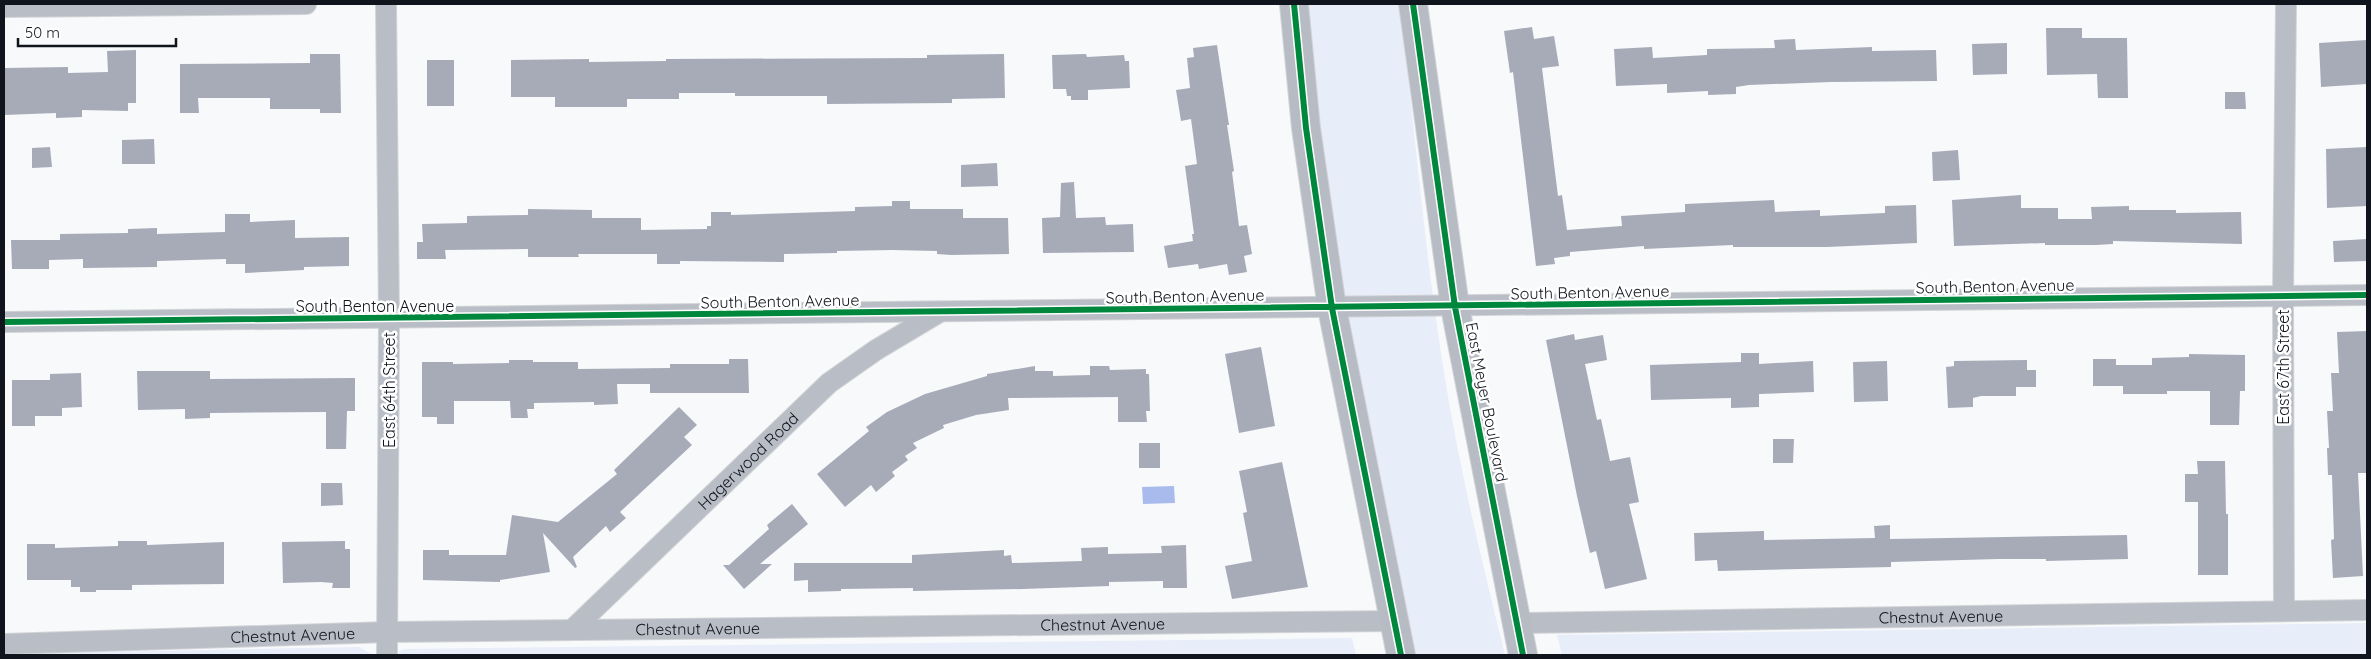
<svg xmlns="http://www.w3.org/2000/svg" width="2371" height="659" viewBox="0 0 2371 659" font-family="Quicksand,sans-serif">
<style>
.green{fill:#e7edf9}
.water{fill:#a9bbec}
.building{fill:#a7abb8}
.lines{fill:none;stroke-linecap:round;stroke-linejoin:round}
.street-casing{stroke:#d3d4d7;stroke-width:22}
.secondary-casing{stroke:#d3d4d7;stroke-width:30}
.street{stroke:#b9bdc5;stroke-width:20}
.secondary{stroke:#b7bcc4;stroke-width:28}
.cycleway-casing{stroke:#fff;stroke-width:9}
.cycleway{stroke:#00873e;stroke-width:6}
.labels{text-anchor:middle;stroke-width:5;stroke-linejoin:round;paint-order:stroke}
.street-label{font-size:16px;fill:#10141d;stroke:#fff}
</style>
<rect width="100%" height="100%" fill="#f7f9fb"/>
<path class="green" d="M1305,4H1401C1413,122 1424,242 1442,360C1457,459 1481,558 1505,655H1411L1374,478L1326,199Z
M2367,623V655H1562L1557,635Z
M1352,638L1356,655H398L399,651L405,649Z
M359,647L373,655H4V654Z"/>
<path class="water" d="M1174,486L1175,503L1143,504L1142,487Z"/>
<path class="building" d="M1532,27L1534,39L1554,36L1559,66L1542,68L1558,196L1562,195L1567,230L1622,226L1621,216L1685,212V204L1774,200L1775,212L1820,210V216L1885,213V206L1916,205L1917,243L1827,247H1733V245L1644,249V246L1570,252V256L1554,258L1555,264L1536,266L1513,72L1510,73L1504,31Z
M2046,28H2082V38H2127L2128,98H2098L2097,74L2047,75Z
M1795,39L1796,50L1872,47V51L1936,50L1937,81L1831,82L1749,85L1736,87V94L1708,95V91L1667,93V84L1616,86L1614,49L1652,47L1653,58L1707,55V49L1775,48L1774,40Z
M2367,40V84L2321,87L2319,43Z
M2007,43V74L1973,75L1972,44Z
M1217,45L1229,125H1227L1234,171L1232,172L1239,226L1247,225L1252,254L1244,256L1247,272L1229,275L1227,264L1199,269L1198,264L1168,268L1164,246L1193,241L1192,234H1194L1185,166L1197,164L1191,119L1181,121L1176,90L1190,88L1187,58L1194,57L1193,48Z
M136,50V103H128V111L82,110V117L56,118V113L4,115V68L68,67V73L108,72L107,51Z
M310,54H340L341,113H320V109H270V98H198L199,113H180V64L310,63Z
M1004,54L1005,98L952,99V103L827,104V96H735V93H679V99H627V107H555V97H511V60L589,59V62L666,61V59L927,58V55Z
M1086,54L1087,57L1124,55L1125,61H1129L1130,88L1088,90V100H1071V96H1067L1066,89H1053L1052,55Z
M427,60H454V106H427Z
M2225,92H2245L2246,109H2225Z
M154,139L155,164H122V140Z
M50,147L52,167L32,168V148Z
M2367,147V206L2327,208L2326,149Z
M1958,150L1960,180L1933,181L1932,152Z
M997,163L998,186L961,187V165Z
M1074,182L1076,218L1105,217L1106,225L1133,224L1134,252L1043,253L1042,218L1060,217L1061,183Z
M2021,195V208H2058V219H2092L2091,207L2129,206V210H2176V213L2241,212L2242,244L2113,241V244L2096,245H2045V243L1954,246L1952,200Z
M892,201H910V209H963V218H1008L1009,254L951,255L937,254V251L892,250L837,251V253L784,254V262L680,261V264H657V254H578L579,257H528V249L445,250L446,259H417V242H423L422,224L467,223V216L528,215V209L592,210V218H641V230L707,229V226H711V212H731V215L855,211V207L892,206Z
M225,214H250V222L295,220V238L349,237V266L304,267V270L245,273V264H226V259L157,261V267L83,268V259L49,260V269H12L11,240H60V234L128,233V229L157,228V234L225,232Z
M2367,239V261L2334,262L2333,241Z
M2367,331V473H2358L2363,576L2333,578L2331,540L2334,539L2332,475H2328L2327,448H2329L2327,411H2333L2331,373H2339L2337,332Z
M1574,334L1575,340L1603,335L1607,360L1585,364L1597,420L1601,419L1610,461L1630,457L1639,502L1629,504L1647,579L1605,589L1596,551L1590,553L1577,496L1546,340Z
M1261,347L1275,426L1239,433L1225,354Z
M1741,353H1759V364L1813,361L1814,392L1759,394V407L1731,408V398L1651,400L1650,365L1741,362Z
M2189,354L2245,355V391H2240L2239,425H2210V391H2167V394H2123V386H2093V359H2116V365H2152V358L2189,357Z
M729,359H748L749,393H650V384H617L618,404L594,405V402L534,403V409H527L528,418H511L510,401H454V424H437V417H422V362H453V364L509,363V360H533V362H578V369L670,368V364H729Z
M2027,360V370H2036V387H2016V396H1981L1973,398V407L1948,408L1946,367L1954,366V361Z
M1887,361L1888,401L1854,402L1853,362Z
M1035,366V371H1053V376L1090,375V366H1109L1110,370L1146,369V374H1149L1150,411H1146L1147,422H1118V397L1008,398L1009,410L976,415L943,425L944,428L913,443L917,448L905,456L908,460L892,472L895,476L876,492L871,485L845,507L817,474L869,431L866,427L887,412L925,394L987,376V374Z
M137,371H210V379L355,378V411H347L346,449H326V412L210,413V418L185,419V409L138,410Z
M81,373L82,407L62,408V416H35V426H12V380H50V374Z
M679,407L697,425L684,437L692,445L620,512L626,518L610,532L606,526L573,557L577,567L575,568L543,533L550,572L500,580V582L423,580V550H449V555H506L512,515L558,522L617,474L614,470Z
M1773,439H1794L1793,463H1773Z
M1139,443H1160V468H1139Z
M2197,461H2225L2226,514H2228V575H2198V502H2185V474H2198Z
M1282,462L1308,587L1232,599L1225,566L1252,561L1243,513L1247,512L1239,471Z
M321,483H342L343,505L321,506Z
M792,504L808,524L760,564H772L744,589L723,565H729L769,529L767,525Z
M1890,525V539L2127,535L2128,559L2046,561V559H1998L1891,562V567L1718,571L1717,560L1695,561L1694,533L1764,531V540L1875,538L1874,526Z
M118,541H147V545L224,542V584L132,585V590H96V592H80V587H71V580H27V544H55V548L118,546Z
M345,541V549H350V588H332L333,583L321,582L283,583L282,542Z
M1186,545L1187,588H1163V581L1109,582V586L1023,589L913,591V588L841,589V591L808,592V580L794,581V563H912V555L1004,550V556L1011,555L1012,563L1082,561L1081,548L1108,547V554L1162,553L1161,546Z"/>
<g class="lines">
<g class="street-casing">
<g id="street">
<path d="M386,4L389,319L387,655"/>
<path d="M4,7L306,4"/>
<path d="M4,322L2367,295"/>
<path d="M2284,610L2283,296L2286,4"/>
<path id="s1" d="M1516,623L2367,610"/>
<path id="s2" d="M572,630L829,383L876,350L938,313"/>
<path id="s3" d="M4,644L388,632L1393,621"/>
</g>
</g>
<g class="secondary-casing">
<path id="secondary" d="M1294,4L1306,128L1332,308L1401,655
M1413,4L1455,307L1523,655"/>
</g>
<use href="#street" class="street"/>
<use href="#secondary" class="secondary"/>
<g class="cycleway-casing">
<path id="cycleway" d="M1294,4L1306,128L1332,308L1401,655
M1413,4L1455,307L1523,655
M4,322L2367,295"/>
</g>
<use href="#cycleway" class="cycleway"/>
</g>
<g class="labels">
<g class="street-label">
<text transform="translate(1995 286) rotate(-1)" y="6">South Benton Avenue</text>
<text transform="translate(1590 292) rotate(-1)" y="6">South Benton Avenue</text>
<text transform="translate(1185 296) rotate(-1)" y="6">South Benton Avenue</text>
<text transform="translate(780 301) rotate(-1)" y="6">South Benton Avenue</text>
<text x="375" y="312">South Benton Avenue</text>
<text transform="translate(2283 367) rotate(-90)" y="6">East 67th Street</text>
<text transform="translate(389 390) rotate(-90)" y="6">East 64th Street</text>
<text transform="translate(1487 402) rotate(79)" y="6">East Meyer Boulevard</text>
<text dy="6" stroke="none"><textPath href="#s2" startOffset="244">Hagerwood Road</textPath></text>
<text dy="6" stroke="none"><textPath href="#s1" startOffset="425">Chestnut Avenue</textPath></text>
<text dy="6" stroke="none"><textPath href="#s3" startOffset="1099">Chestnut Avenue</textPath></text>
<text dy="6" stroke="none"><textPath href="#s3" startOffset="694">Chestnut Avenue</textPath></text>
<text dy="6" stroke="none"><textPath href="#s3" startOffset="289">Chestnut Avenue</textPath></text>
</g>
</g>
<rect width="2371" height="659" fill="none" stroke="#10141d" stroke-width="10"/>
<path d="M18 38v8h158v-8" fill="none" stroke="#10141d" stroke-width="2.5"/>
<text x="25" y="38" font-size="15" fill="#10141d" stroke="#ffffff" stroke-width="4" paint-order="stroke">50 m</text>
</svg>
